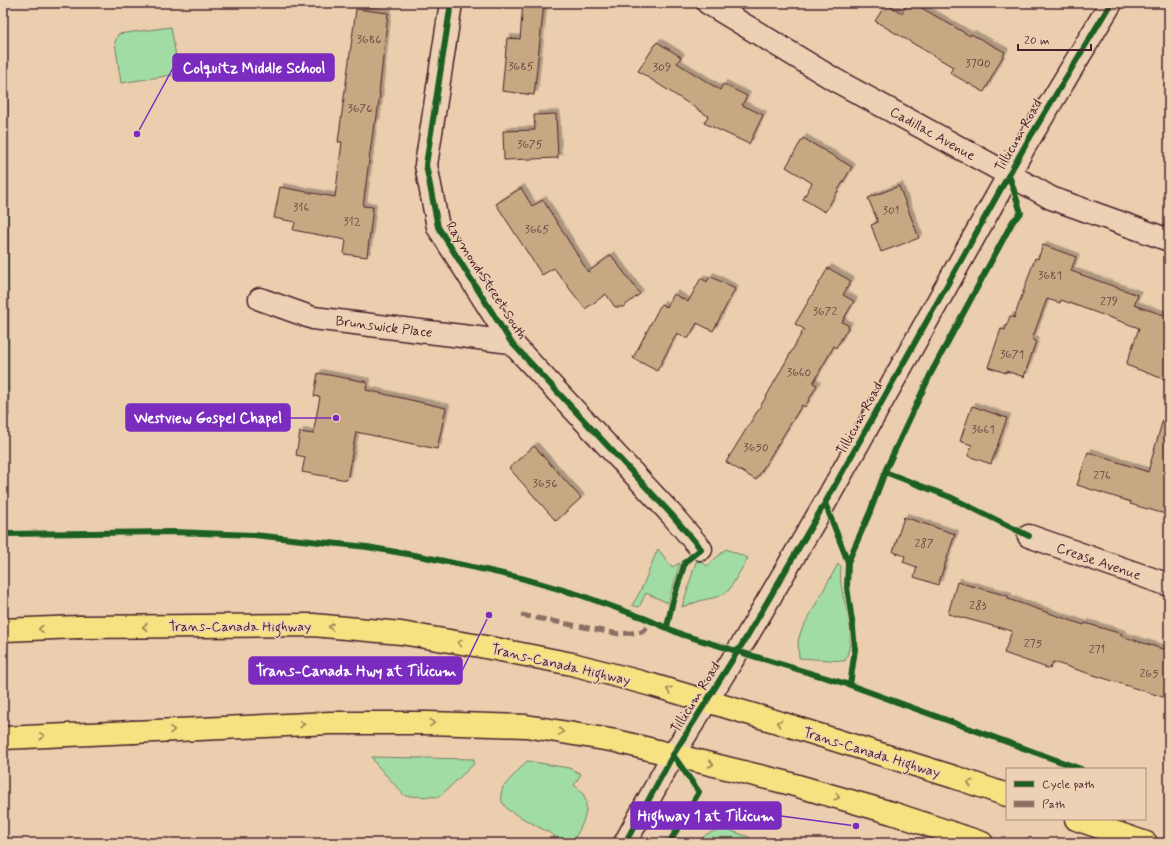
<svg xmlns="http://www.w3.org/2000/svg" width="1172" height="846" viewBox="0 0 1172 846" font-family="Mynerve,sans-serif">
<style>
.green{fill:#a0dca3;stroke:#757e67}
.building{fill:#c6a982;stroke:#4a1f2b;filter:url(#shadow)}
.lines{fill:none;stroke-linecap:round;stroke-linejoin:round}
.minor-casing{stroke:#4a1f2b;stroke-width:25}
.secondary-casing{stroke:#4a1f2b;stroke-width:25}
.trunk-casing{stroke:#4a1f2b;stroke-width:25}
.motorway-casing{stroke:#4a1f2b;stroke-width:25}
.minor{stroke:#edd1b4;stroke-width:22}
.secondary{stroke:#edd1b4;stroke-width:22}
.trunk{stroke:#f7e281;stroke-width:22}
.motorway{stroke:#f7e281;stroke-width:22}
.quiet{stroke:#8d6e63;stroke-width:5;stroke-dasharray:10 5;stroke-linecap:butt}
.cycleway-casing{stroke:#edd1b4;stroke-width:8}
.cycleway{stroke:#1b5e20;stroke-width:6}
.oneway{stroke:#a08056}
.labels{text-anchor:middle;stroke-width:3;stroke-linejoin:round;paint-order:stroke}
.number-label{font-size:12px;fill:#694241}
.street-label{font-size:14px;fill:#4a1f2b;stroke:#edd1b4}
.leader{fill:none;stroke:#7b2cbf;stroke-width:1.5}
.callout-dot{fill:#7b2cbf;stroke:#edd1b4;stroke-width:1.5}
.callout{fill:#7b2cbf;stroke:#7b2cbf;stroke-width:1.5}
.callout-label{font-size:15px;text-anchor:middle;font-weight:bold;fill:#fff}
</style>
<defs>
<filter id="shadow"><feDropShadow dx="3.5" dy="-3.5" stdDeviation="0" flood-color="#0004"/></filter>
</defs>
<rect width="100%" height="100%" fill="#eacead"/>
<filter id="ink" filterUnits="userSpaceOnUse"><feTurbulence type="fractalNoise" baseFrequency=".025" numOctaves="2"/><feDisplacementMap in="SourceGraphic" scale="8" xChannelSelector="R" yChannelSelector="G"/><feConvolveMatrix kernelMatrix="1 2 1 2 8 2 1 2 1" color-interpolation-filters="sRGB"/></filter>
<g filter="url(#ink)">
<path class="green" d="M171,27L179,74L121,83L115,42L118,34Z
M3,75H8L9,416H3Z
M658,549L672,567L680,563L668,603L646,593L639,607L632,605C644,588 649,568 658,549Z
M726,549L748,558L729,590L724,594L713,598L703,600L682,607L696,562L701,561L707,566Z
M838,564L841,566C837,600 860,626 845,661L799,658L798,641L801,631Z
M372,757L474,759V764L439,797L405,796L375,763Z
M527,761L569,768L581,774L574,785C577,787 581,790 583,794C592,810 580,829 572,843H553L552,841L555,836L508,810L502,802L501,794L503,787Z
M720,829L729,830L749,837L746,843H696L707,834Z"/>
<path class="building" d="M523,3H544L534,95L502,91L507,38L520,39Z
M908,3H913L970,36L971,34L1005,52L984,92L950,73L953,67L875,21L886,4L902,13Z
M356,9L388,13L379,93H380L376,123H374L363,206L373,207L367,257L344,254L346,240L293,230L295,222L274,218L280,187L335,197L342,142H338Z
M657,42L681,57L677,63L720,90L723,84L747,96L742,105L763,115L749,144L704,123L708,116L638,71Z
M556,114L558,158L504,160L503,131L535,130L534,115Z
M803,138L852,167L825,212L803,199L812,183L786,167Z
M899,186L919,238L881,252L871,225L878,222L868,198Z
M521,188L532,206L543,200L588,272L611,255L640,294L623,307H615L606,294L585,309L554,268L542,275L496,204Z
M1043,245L1076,257L1071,271L1138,295L1134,305L1169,317V381L1126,365L1139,328L1061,300L1060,303L1047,299L1032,339L1036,341L1024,377L1006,371V373L988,367L1001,329L1005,330L1010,316L1014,318L1035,258L1038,259Z
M828,268L851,281L843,295L854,301L842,322L849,326L836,348L834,346L813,383L817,385L805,407L802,405L756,480L726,462L766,397L804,329L795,324Z
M710,276L735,289L713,331L697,323L688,339L677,333L657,371L633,358L661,304L667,307L674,294L688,302L701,278L707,282Z
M318,373L367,382L366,390L446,408L437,449L356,432L347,480L302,472L305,457L296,455L300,432L313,434L320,397L314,396Z
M972,406L1007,418L991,464L968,456L972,445L960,441Z
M1163,419L1169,420V515L1130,504L1131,502L1077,485L1088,452L1148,472Z
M534,446L581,498L556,521L509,468Z
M904,517L955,534L938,585L914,577L917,567L903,562L905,556L893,552Z
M957,582L1008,596V599L1084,625L1085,623L1122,634L1121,636L1169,651V699L1053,662L1050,669L1004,653L1012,631L948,614Z"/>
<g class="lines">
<g class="minor-casing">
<path id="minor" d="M451,3L426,165L438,227L511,342L672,515L701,549
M708,3L835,80L1039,191L1051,198L1169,240
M260,299L313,318L511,342
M1029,536L1169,585"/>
</g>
<g class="secondary-casing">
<path id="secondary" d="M625,843L673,755L746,638L825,503L1026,144L1111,3"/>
</g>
<g class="trunk-casing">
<path id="trunk" d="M79,627L313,625L401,633L480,646L572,664L652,685L771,720L954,777L1007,795
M133,732L330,723H428L526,726L616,741L784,782L892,813L982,843
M1076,819L1146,843"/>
</g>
<g class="motorway-casing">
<path id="motorway" d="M3,630L79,627
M3,738L133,732"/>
</g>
<use href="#minor" class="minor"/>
<use href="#secondary" class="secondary"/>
<use href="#trunk" class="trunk"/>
<use href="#motorway" class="motorway"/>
<path class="quiet" d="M521,615L619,634L642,632L653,622"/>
<g class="cycleway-casing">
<path id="cycleway" d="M451,3L426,165L438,227L511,342L672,515L701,549L685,562L672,604L667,627
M885,472L950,497L1029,536
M825,503L848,562
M3,534L174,532L254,535L367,547L425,557L472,567L521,578L580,595L644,618L683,635L850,685L1081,769
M850,685L855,649L853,628L847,587L848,562L870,512L886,469L910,418L931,373L1013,221L1021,213L1009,175
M625,843L673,755L746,638L825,503L1026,144L1111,3
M669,843L699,792L673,755"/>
</g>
<use href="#cycleway" class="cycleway"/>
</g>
<defs><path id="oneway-chevron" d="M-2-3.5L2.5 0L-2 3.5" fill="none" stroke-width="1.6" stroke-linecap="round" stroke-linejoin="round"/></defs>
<g class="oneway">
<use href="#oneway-chevron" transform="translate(145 627) rotate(180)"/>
<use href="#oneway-chevron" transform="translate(331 627) rotate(-175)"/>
<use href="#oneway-chevron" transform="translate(41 629) rotate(178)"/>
<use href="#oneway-chevron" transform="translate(460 643) rotate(-171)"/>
<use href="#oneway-chevron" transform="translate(669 690) rotate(-163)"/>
<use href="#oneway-chevron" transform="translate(432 723) rotate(1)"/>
<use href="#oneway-chevron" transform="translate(779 723) rotate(-162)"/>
<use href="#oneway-chevron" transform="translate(302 724) rotate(-2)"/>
<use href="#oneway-chevron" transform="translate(172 730) rotate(-2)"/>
<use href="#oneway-chevron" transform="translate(561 732) rotate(9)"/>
<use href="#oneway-chevron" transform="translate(42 736) rotate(-3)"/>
<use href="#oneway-chevron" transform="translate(711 764) rotate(13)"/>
<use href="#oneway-chevron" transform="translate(970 783) rotate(-161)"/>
<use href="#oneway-chevron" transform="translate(837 797) rotate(16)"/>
</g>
</g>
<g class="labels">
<g class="number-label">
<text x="369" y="43">3686</text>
<text x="978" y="67">3700</text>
<text x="521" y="70">3685</text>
<text x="662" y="71">309</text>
<text x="360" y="112">3676</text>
<text x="530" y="148">3675</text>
<text x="301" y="211">316</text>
<text x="891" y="214">301</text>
<text x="352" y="225">312</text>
<text x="537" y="233">3665</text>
<text x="1050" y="279">3681</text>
<text x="1109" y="305">279</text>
<text x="825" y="315">3672</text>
<text x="1012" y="358">3671</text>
<text x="799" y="376">3660</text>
<text x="983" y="433">3661</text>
<text x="756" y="451">3650</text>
<text x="1102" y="479">276</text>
<text x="545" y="487">3656</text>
<text x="924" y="547">287</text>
<text x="978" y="609">283</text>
<text x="1033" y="647">275</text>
<text x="1097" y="653">271</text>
<text x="1149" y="677">265</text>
</g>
<g class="street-label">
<text transform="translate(933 133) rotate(29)" y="5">Cadillac Avenue</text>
<text transform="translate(1018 135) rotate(-60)" y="5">Tillicum Road</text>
<text transform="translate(487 280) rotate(57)" y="5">Raymond Street South</text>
<text transform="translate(384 326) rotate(7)" y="5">Brunswick Place</text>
<text transform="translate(859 418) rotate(-61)" y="5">Tillicum Road</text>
<text transform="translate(1099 561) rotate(19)" y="5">Crease Avenue</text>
<text x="240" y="631">Trans-Canada Highway</text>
<text transform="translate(561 664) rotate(13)" y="5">Trans-Canada Highway</text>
<text transform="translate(695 697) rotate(-58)" y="5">Tillicum Road</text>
<text transform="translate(872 752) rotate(17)" y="5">Trans-Canada Highway</text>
</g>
</g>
<path class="leader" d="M137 134L173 68M336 418L290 418M489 615L462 671M856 826L781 816"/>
<g class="callout-dot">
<circle cx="137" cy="134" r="4"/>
<circle cx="336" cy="418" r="4"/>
<circle cx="489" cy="615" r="4"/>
<circle cx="856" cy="826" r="4"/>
</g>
<g class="callout">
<rect x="173" y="54" width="161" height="27" rx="4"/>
<rect x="126" y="404" width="164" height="27" rx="4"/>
<rect x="249" y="657" width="213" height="27" rx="4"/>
<rect x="631" y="802" width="150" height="27" rx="4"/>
</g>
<g class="callout-label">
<text x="254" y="73">Colquitz Middle School</text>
<text x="208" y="423">Westview Gospel Chapel</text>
<text x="356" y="676">Trans-Canada Hwy at Tilicum</text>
<text x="706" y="821">Highway 1 at Tilicum</text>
</g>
<rect width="1172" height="846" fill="none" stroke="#edd1b4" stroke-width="16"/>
<rect x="8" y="8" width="1156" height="830" fill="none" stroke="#4a1f2b" stroke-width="1.5" filter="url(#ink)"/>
<rect x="1006" y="768" width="140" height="52" fill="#edd1b4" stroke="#ac8a7d"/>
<rect x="1014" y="781" width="20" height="6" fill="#1b5e20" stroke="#ac8a7d"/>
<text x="1042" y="788" font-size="12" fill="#4a1f2b">Cycle path</text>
<rect x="1014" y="801" width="20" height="6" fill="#8d6e63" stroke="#ac8a7d"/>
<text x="1042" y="808" font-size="12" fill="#4a1f2b">Path</text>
<path d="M1018 44v6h73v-6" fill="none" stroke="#4a1f2b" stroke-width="2"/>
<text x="1024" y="44" font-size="12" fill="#4a1f2b" stroke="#edd1b4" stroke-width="3" paint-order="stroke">20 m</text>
</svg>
